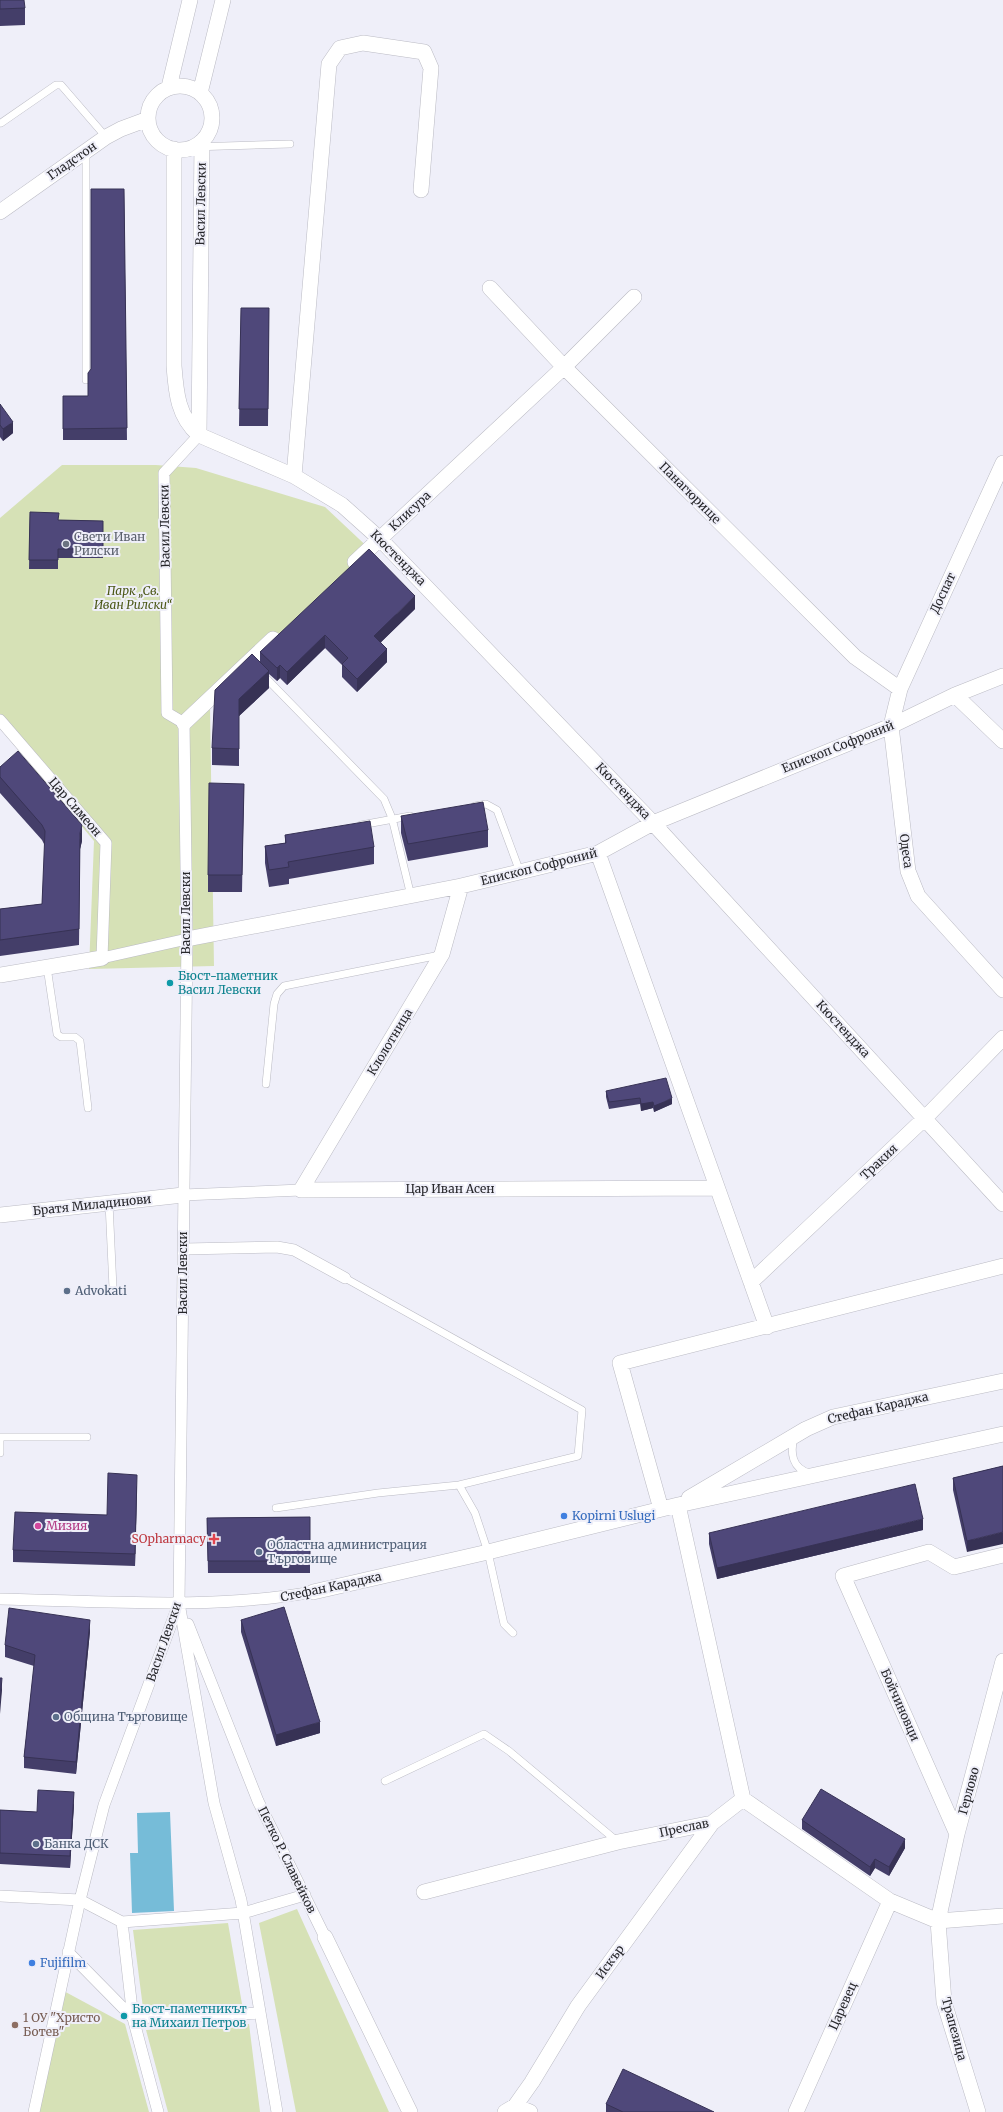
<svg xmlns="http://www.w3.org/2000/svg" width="1003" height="2112" viewBox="0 0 1003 2112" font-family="Merriweather,serif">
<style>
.green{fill:#d6e1b6}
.water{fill:#76bcd8}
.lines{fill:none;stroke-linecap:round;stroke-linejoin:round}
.service-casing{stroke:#bbbbc4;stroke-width:8}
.pedestrian-casing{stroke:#bbbbc4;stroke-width:12}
.minor-casing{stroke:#bbbbc4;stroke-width:16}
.service{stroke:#fff;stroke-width:7}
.pedestrian{stroke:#fff;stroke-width:11}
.minor{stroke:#fff;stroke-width:15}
.wall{fill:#443e69}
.shaded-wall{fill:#373255}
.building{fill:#4f487a;stroke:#373255}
.worship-dot{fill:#6b7280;stroke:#efeff9;stroke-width:1.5}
.culture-dot{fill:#0f9aa8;stroke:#efeff9;stroke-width:1.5}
.service-dot{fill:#5c6f8a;stroke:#efeff9;stroke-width:1.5}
.shop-dot{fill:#3f7fe0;stroke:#efeff9;stroke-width:1.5}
.hotel-dot{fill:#d1479c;stroke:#efeff9;stroke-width:1.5}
.health-dot{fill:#e0444e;stroke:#efeff9;stroke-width:1.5}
.education-dot{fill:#8d6e63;stroke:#efeff9;stroke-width:1.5}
.labels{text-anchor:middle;stroke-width:4;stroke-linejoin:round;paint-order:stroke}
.street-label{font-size:12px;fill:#27272b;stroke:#efeff9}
.worship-label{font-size:12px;fill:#5b616d;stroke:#efeff9;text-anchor:start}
.park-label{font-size:12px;font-style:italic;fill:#4c5817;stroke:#efeff9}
.culture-label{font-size:12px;fill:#0d838f;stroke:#efeff9;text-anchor:start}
.service-label{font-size:12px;fill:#4e5e75;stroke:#efeff9;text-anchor:start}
.shop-label{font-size:12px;fill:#366cbe;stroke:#efeff9;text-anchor:start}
.hotel-label{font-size:12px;fill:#b23c85;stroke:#efeff9;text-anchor:start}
.health-label{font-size:12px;fill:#be3a42;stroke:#efeff9;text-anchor:end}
.education-label{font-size:12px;fill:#785e54;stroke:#efeff9;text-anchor:start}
</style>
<rect width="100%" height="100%" fill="#efeff9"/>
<path class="green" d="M62,465H156L196,468L325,507L375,554L210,707L214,966L89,969L94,841L0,728V518Z
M297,1909L389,2112H296L259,1923Z
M228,1923L242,2004L143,2008L133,1930Z
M60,1989L125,2024L149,2112H39Z
M249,2024L260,2112H168L146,2030Z"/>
<path class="water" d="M170,1812L174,1911L132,1913L130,1853H138L137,1813Z"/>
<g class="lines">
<g class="service-casing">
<path id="service" d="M1,123L56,85H61L106,137
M192,147L290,144
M86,151V380
M263,675L384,799L392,818L411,896
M475,806L486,804L497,810L520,872
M361,825L410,816
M47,967L57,1034L61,1037H75L80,1041L88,1108
M266,1084L274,1004L277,994L284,986L440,955
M109,1203L113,1288
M794,1437C790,1453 792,1469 810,1473
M0,1453V1437H87
M459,1485L475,1513L488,1552L504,1624L513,1633
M276,1508L378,1493L459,1485L578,1456L582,1410L345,1278
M385,1781L484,1734L509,1751L618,1842"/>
</g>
<g class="pedestrian-casing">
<path id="pedestrian" d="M0,720L106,843L102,958L187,939
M183,1195L301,1190
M184,1249L277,1247L294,1250L345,1278
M0,1599C104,1601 210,1610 313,1592
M179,1603L214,1803L241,1900L277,2112
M188,1624L258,1801L325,1937
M0,1896L80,1900L122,1922L133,2018
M122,1922L243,1913L305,1895
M68,1952L133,2018
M34,2112L80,1900L104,1805L179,1603L187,939L184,723L167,713L164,473L199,435
M158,2112L133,2018L260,2013"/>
</g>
<g class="minor-casing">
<path id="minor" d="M148 118a32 32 0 1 1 64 0a32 32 0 1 1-64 0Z
M169,87L190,0
M200,93L223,0
M174,149V366C176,393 178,417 199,435L294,476L342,505L380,539L653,823L1003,1204
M0,212L106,137L121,129L148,119
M490,288L564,367L855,657L900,689
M199,435L202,141
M1003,463L900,689L891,726L908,871L918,896L1003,990
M294,476L329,64L340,48L363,43L424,52L431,68L421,190
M355,562L564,367L634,297
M955,695L1003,741
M184,723L273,639
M598,853L767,1327
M187,939L461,886L598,853L653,823L891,726L955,695L1003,676
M0,975L102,958
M301,1190L716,1188
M301,1190L442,954L461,886
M0,1215L183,1195
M751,1282L925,1118L1003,1038
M689,1498L806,1429L833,1417L1003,1381
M678,1505L743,1799
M661,1509L620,1363L1003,1266
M313,1592L488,1552L678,1505L1003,1434
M957,1834L843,1576L929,1552L954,1567L1003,1555
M424,1892L618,1842L712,1823L743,1799L890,1901L938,1921L1003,1916
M325,1937L410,2112
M515,2106L532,2082L578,2006L712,1823
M505,2112L515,2106L530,2112
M796,2112L890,1901
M978,2112L944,2002L938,1921L957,1834L1003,1661"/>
</g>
<use href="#service" class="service"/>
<use href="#pedestrian" class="pedestrian"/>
<use href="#minor" class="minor"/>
</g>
<path class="wall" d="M0,0L25,8V25L0,26Z
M124,189L127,440H63V396H88L91,369Z
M241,308H269L268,426H239Z
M0,404L13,433L3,441L0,437Z
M30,512L59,520L103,521V558H58V569H29Z
M415,609L381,642L387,662L357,692L342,677V665L325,648L287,685L280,678L277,681L269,674V688L239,716V766L212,765V748L260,661V652Z
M0,767L82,841L80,849L79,945L0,956V909L42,904L45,846L42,840L0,793Z
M244,784L242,892H208V875Z
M401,816L488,830V847L408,861L401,833Z
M285,835L374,847V864L289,879V884L269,887L265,863V846L285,843Z
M606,1091L672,1104L654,1112L653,1108L641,1111L640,1104L609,1109L606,1097Z
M1003,1466L967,1552L953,1490V1478Z
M137,1486L135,1566L13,1562V1550L107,1515Z
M310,1517V1573H208L207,1518Z
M923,1530L717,1579L709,1544V1533Z
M241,1620L320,1733L276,1746L241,1632Z
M90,1631L76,1774L24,1768V1757L34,1666L5,1657V1645Z
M74,1804L70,1868L0,1864V1810L37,1812Z
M802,1820L905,1848L889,1876L875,1868L870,1876L802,1829Z
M606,2104L714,2112H606Z"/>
<path class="shaded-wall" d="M13,422V433L3,441V429Z
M415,596V609L374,649V636Z
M325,635V648L287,685V672Z
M387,649V662L357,692V679Z
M280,665V678L277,681V668Z
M269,671V688L239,716V699Z
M82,825V841L80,849L79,945L80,833Z
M672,1098V1104L654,1112V1106Z
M653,1102V1108L641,1111V1104Z
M137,1475V1486L135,1566V1554Z
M923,1519V1530L717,1579V1568Z
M1003,1532V1544L967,1552V1541Z
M90,1620V1631L76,1774V1762Z
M2,1678V1690L0,1714V1702Z
M320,1722V1733L276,1746V1735Z
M74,1792V1804L70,1868V1856Z
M905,1839V1848L889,1876V1867Z
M875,1859V1868L870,1876V1867Z"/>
<path class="building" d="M0,0H24L25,8L0,9Z
M91,189H124L127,428L63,429V396H88V373L91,369Z
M241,308H269L268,409H239Z
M0,404L13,422L3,429L0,425Z
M30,512L59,513L58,520L103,521V549H58V560H29Z
M369,549L415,596L374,636L387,649L357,679L342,664L348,658L325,635L287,672L280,665L277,668L260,652Z
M252,654L269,671L239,699V749L212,748L215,690Z
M18,751L82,825L80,833L79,929L0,940V909L42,904L45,831L42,825L0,777V767Z
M209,783L244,784L242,875H208Z
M483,802L488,830L408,844L401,816Z
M370,821L374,847L288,862L289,867L269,870L265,846L286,843L285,835Z
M666,1078L672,1098L664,1102L654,1106L653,1102L641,1104L640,1098L609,1102L606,1091Z
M1003,1466V1532L967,1541L953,1478Z
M108,1473L137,1475L135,1554L13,1550L15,1512L107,1515Z
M915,1484L923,1519L717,1568L709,1533Z
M310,1517V1561H208L207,1518Z
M284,1607L320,1722L276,1735L241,1620Z
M9,1608L90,1620L76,1762L24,1757L35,1655L5,1645Z
M0,1678H2L0,1702Z
M821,1789L905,1839L889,1867L875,1859L870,1867L802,1820Z
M38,1790L74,1792L70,1856L0,1853V1810L37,1812Z
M623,2069L714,2112H623L606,2104Z"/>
<circle class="worship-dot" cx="66" cy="544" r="4"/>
<g class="culture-dot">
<circle cx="170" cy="983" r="4"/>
<circle cx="124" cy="2016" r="4"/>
</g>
<g class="service-dot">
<circle cx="67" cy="1291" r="4"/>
<circle cx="259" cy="1552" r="4"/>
<circle cx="56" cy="1717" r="4"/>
<circle cx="36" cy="1844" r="4"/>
</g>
<g class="shop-dot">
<circle cx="564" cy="1516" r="4"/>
<circle cx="32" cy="1963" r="4"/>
</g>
<circle class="hotel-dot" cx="38" cy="1526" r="4"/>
<path class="health-dot" d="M212 1533h4v4h4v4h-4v4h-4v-4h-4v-4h4z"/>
<circle class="education-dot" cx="15" cy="2025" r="4"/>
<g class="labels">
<g class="street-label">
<text transform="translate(72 161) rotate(-35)" y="4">Гладстон</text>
<text transform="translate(201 204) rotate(-89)" y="4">Васил Левски</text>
<text transform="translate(690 493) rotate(45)" y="4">Панагюрище</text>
<text transform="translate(410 511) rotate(-43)" y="4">Клисура</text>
<text transform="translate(165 526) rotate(-91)" y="4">Васил Левски</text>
<text transform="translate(398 558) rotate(45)" y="4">Кюстенджа</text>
<text transform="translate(943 593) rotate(-65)" y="4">Доспат</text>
<text transform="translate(838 747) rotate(-22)" y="4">Епископ Софроний</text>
<text transform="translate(623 791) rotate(46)" y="4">Кюстенджа</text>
<text transform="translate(75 807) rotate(49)" y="4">Цар Симеон</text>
<text transform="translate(906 851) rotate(82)" y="4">Одеса</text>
<text transform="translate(539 867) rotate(-14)" y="4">Епископ Софроний</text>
<text transform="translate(186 913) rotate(-90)" y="4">Васил Левски</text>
<text transform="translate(843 1029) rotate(47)" y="4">Кюстенджа</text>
<text transform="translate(390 1042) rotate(-59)" y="4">Клолотница</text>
<text transform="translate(879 1162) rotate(-43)" y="4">Тракия</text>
<text x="450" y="1193">Цар Иван Асен</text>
<text transform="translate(92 1205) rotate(-6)" y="4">Братя Миладинови</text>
<text transform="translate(183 1273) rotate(-90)" y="4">Васил Левски</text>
<text transform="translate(878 1408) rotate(-13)" y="4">Стефан Караджа</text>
<text transform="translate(331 1587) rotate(-12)" y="4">Стефан Караджа</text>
<text transform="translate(164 1642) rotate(-71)" y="4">Васил Левски</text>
<text transform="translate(900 1705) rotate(66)" y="4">Бойчиновци</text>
<text transform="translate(969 1791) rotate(-75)" y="4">Герлово</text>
<text transform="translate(684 1828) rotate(-12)" y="4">Преслав</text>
<text transform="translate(287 1860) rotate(64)" y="4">Петко Р. Славейков</text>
<text transform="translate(610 1962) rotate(-54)" y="4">Искър</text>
<text transform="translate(843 2006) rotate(-66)" y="4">Царевец</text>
<text transform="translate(954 2029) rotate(75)" y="4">Трапезица</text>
</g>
<g class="worship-label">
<text x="74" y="541">Свети Иван<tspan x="74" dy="14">Рилски</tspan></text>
</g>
<g class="park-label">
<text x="133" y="595">Парк „Св.<tspan x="133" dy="14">Иван Рилски“</tspan></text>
</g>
<g class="culture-label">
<text x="178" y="980">Бюст-паметник<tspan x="178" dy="14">Васил Левски</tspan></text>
<text x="132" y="2013">Бюст-паметникът<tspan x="132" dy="14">на Михаил Петров</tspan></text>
</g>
<g class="service-label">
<text x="75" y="1295">Advokati</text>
<text x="267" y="1549">Областна администрация<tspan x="267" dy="14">Търговище</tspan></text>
<text x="64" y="1721">Община Търговище</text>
<text x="44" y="1848">Банка ДСК</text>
</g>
<g class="shop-label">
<text x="572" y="1520">Kopirni Uslugi</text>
<text x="40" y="1967">Fujifilm</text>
</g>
<g class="hotel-label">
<text x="46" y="1530">Мизия</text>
</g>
<g class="health-label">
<text x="206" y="1543">SOpharmacy</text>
</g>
<g class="education-label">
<text x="23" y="2022">1 ОУ "Христо<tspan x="23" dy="14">Ботев"</tspan></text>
</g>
</g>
</svg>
